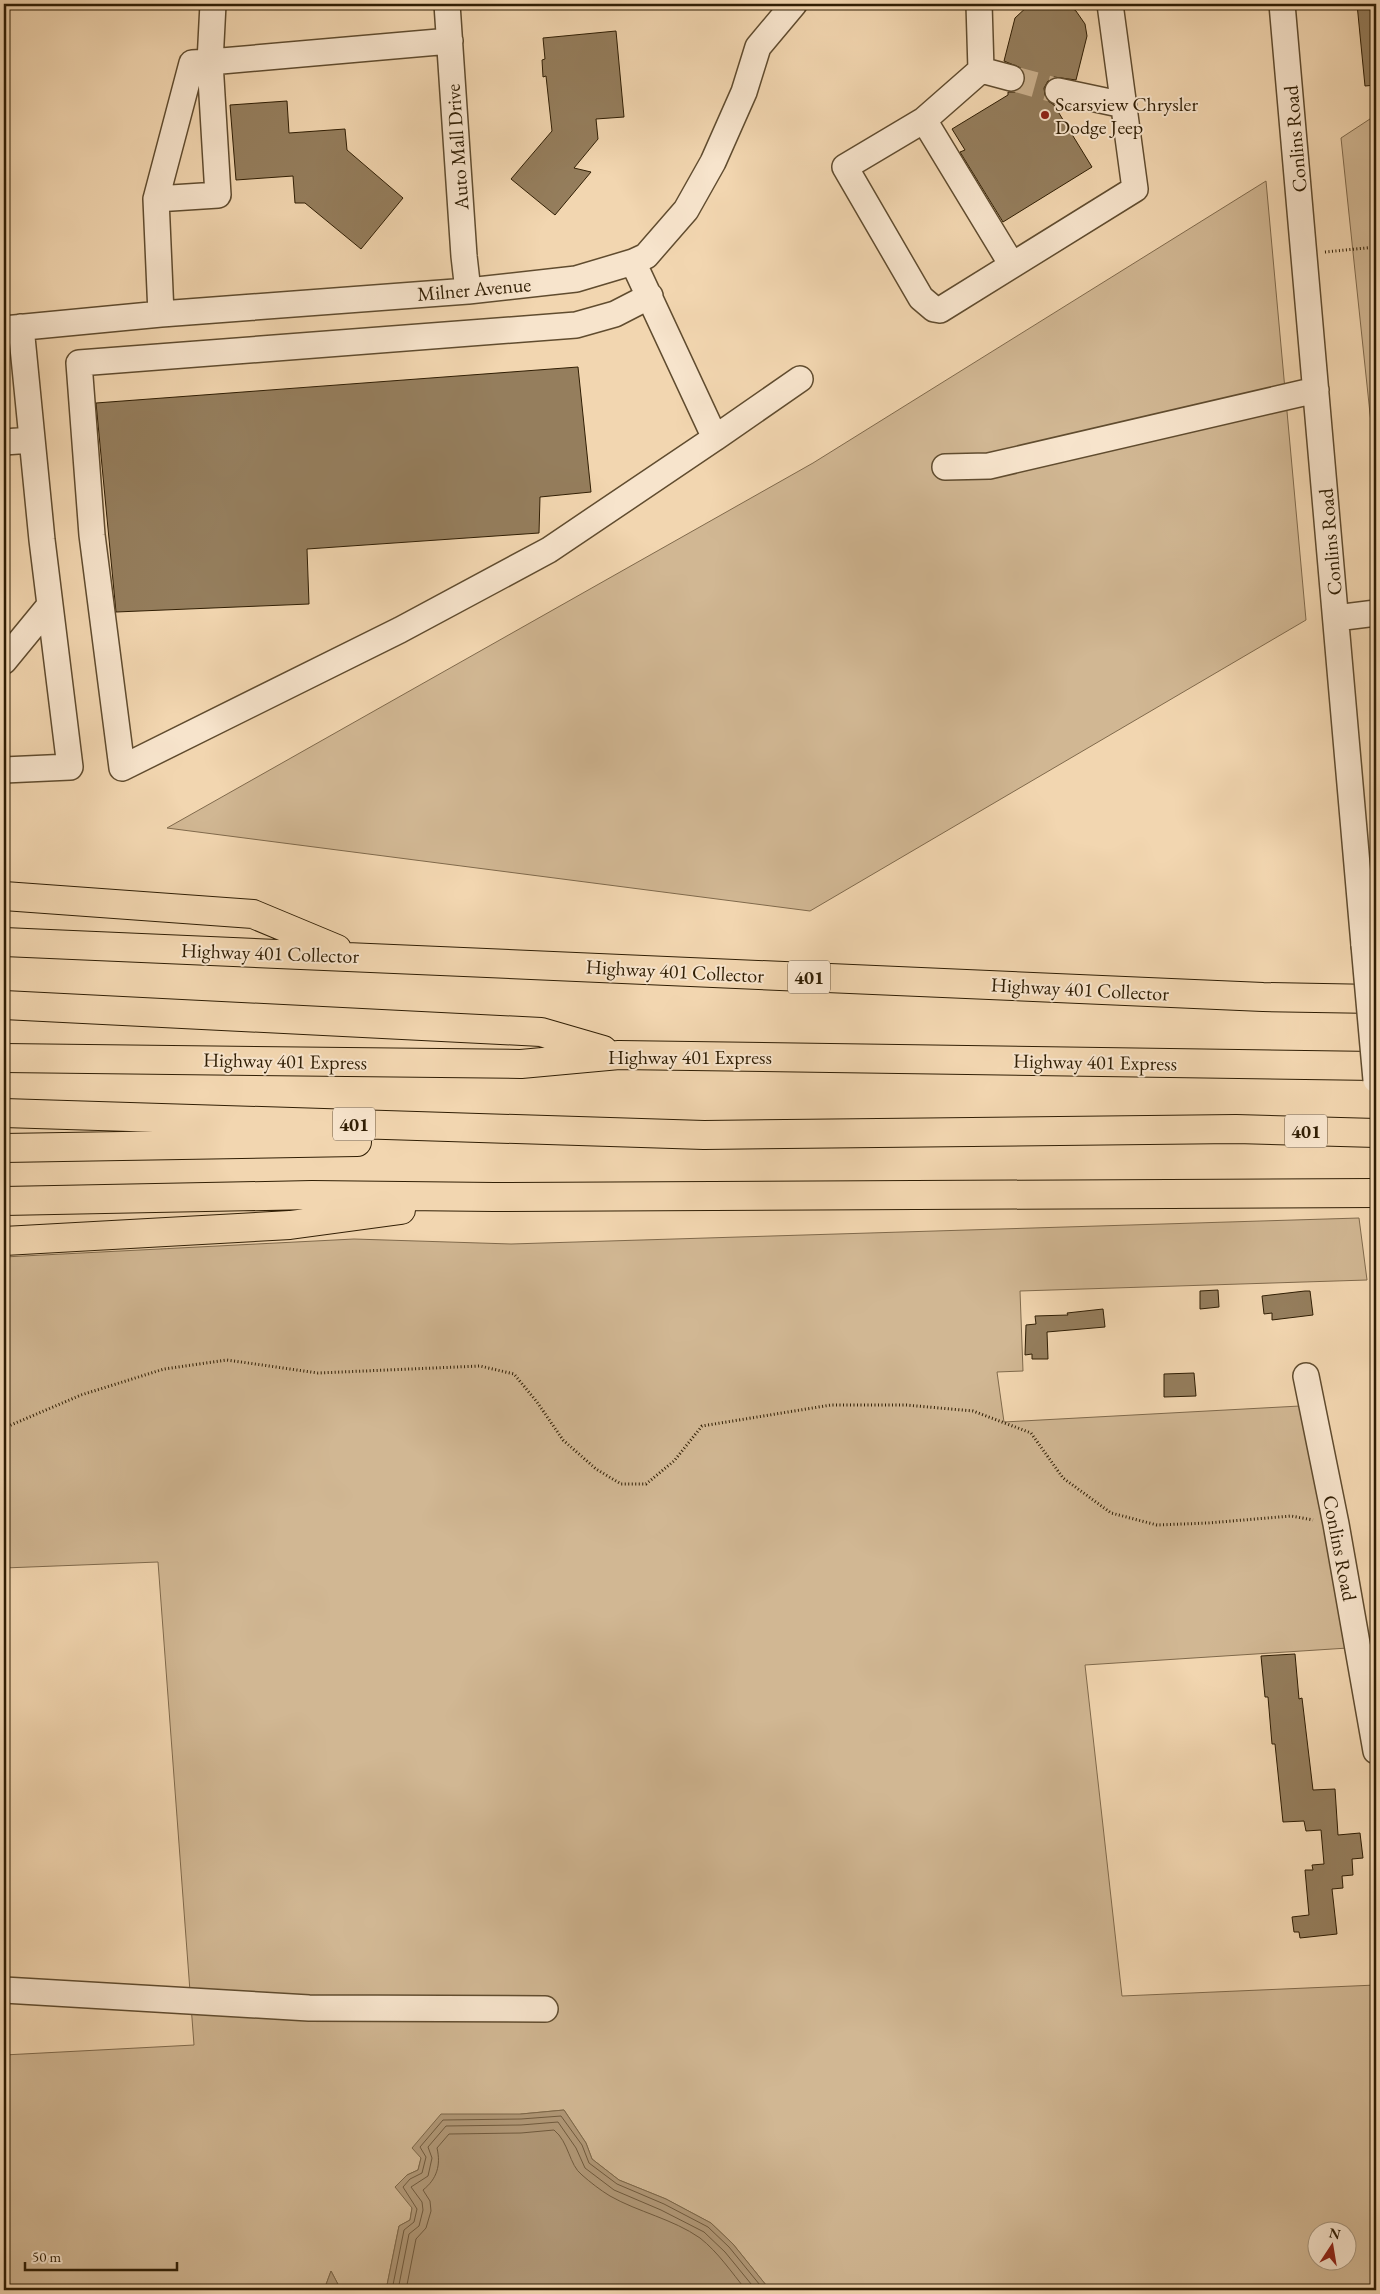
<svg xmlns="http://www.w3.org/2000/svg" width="1380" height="2294" viewBox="0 0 1380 2294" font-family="'EB Garamond',serif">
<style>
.green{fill:#d1b793;stroke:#806a4c;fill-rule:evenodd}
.water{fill:#b09776;stroke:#7d6748}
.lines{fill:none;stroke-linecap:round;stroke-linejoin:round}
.shore{stroke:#705a3d;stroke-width:1}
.building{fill:#957e5d;stroke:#301e04}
.minor-tunnel{stroke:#cbb18e;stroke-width:25;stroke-dasharray:25 12;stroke-linecap:butt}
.minor-casing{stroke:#604c2f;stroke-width:28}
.highway-casing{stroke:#301e04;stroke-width:30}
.path{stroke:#301e04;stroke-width:3;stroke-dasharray:1 2.5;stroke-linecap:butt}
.minor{stroke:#f7e4cc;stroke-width:25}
.highway{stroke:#f2d6b0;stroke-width:28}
.minor-bridge-casing{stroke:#604c2f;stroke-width:28;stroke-linecap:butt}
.minor-bridge{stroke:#f7e4cc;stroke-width:25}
.poi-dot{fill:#8f2418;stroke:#f7e4cc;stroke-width:2}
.labels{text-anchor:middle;stroke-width:4;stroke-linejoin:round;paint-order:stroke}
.shield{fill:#f7e4cc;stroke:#6c5940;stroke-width:1}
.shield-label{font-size:19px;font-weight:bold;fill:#301e04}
.poi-label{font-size:20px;fill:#301e04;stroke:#f7e4cc;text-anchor:start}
.street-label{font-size:20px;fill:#301e04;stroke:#f7e4cc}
</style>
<rect width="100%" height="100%" fill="#f2d6b0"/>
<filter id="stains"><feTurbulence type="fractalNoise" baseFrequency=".004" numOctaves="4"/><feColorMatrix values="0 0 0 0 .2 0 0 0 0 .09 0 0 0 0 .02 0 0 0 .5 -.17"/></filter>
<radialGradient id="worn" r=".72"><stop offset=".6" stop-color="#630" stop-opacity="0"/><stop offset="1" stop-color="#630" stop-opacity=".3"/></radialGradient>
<path class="green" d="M1376,115V461H1375L1341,138Z
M1266,181L1306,620L810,911L167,828L813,463Z
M1359,1218L1367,1280L1020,1291L1023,1371L997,1372L1004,1422L1300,1406L1322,1487L1348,1648L1085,1665L1122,1996L1376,1985V2290H770L733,2244L711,2223L666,2199L619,2180L592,2159L586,2143L564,2110L521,2114L421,2158L418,2170L407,2175L412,2208L410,2220L399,2226L386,2290H341L331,2271L324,2290H4V2055L194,2045L158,1562L4,1568V1257L354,1239L511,1244ZM1318,2232H1348V2262H1318Z"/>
<path class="water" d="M564,2110L586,2143L592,2159L619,2180L666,2199L711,2223L733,2244L770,2290H386L399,2226L410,2220L412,2208L395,2187L407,2175L418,2170L421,2158L412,2148L441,2114H521Z
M331,2271L341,2290H324Z"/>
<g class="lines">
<path class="shore" d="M392,2290L404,2230L414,2222L417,2209L403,2187L410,2179L422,2173L426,2157L420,2147L443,2120L521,2119L561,2116L582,2145L589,2163L617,2184L664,2204L708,2227L729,2247L764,2290
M398,2290L409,2234L419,2226L423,2210L422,2202L411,2187L428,2176L432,2158L428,2147L446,2126L521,2125L558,2122L576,2148L585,2168L614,2190L661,2210L704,2232L725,2252L756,2290
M406,2290L416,2239L426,2228L431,2211L430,2201L423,2190C437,2179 441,2165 437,2148L449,2134L521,2133L554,2130C569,2142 569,2165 582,2175C590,2182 600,2190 610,2196C638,2212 673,2219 700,2238C718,2252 732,2273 746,2290"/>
</g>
<path class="building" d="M1030,4H1067L1076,11L1085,24L1087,36L1076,80L1054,77L1048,81L1044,88L1045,96L1048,101L1054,105L1092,167L1003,222L960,152L965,150L952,129L1008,95V92H1015L1021,88L1025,82V75L1021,68L1004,61L1015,18Z
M1357,4H1376V85L1365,86Z
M616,31L624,117L596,119L598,139L574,168L591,172L555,215L511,179L552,131L546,76L543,77L542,60L545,59L543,38Z
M287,101L289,133L345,129L347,150L403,198L361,249L305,203H295L293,176L236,180L230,105Z
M578,367L591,492L540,497L539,533L307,549L309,604L116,612L96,403Z
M1218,1290L1219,1307L1200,1309V1291Z
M1305,1291H1310L1313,1315L1272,1320V1313L1264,1314L1262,1296Z
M1103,1309L1105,1327L1047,1332L1048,1359H1032V1354L1025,1355L1026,1325L1036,1324L1035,1316L1068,1315L1067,1313Z
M1194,1373L1196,1396L1164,1397V1374Z
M1295,1654L1299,1699L1302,1698L1313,1790L1335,1789L1338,1835L1360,1833L1363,1858L1352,1859L1353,1875L1342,1876L1343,1888L1332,1889L1337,1934L1300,1938L1299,1932H1294L1292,1917L1309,1915L1305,1870H1313L1312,1865L1324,1864L1321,1830L1306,1831L1304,1821L1283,1822L1275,1744H1272L1268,1697H1265L1261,1656Z"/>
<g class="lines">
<path class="minor-tunnel" d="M1011,78L1058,91"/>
<g class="minor-casing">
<path id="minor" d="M213,4L210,62L218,195L156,199L192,63L210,62L450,41
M447,4L464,256L468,291
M1282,4L1364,945
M981,70L1011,78
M1058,91L1124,105
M924,120L981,70L979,4
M156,199L161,314
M633,262L715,438L800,379
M1012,265L924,120L845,167L921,298L934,309L940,310L1135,189L1110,4
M650,296L615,314L576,325L79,363L92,535L122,768L400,630L549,550L715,438
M4,329L161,314L468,291L576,279L633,262L646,256L686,210L713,162L744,92L758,47L794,4
M4,442L32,440
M945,467L989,466L1316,390
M1336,618L1376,613
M4,661L50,605
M4,770L70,767L42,540L21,327
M1306,1376L1336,1524L1376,1751
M4,1990L309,2008L545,2009"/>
</g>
<g class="highway-casing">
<path id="highway" d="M4,896L253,914L337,949
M4,942L1263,997L1376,999
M4,1005L541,1032L603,1050
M4,1058L521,1064L619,1055L1376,1066
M4,1113L704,1135L1236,1129L1376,1133
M4,1148L357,1142
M4,1201L312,1195L494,1197L1376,1193
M4,1241L290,1225L401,1210"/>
</g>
<path class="path" d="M1325,252L1376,247
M4,1428L81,1395L164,1369L227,1360L318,1373L480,1366L514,1374L537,1402L563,1440L596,1469L621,1484H646L674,1461L702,1426L831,1405H906L973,1411L1031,1433L1063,1478L1111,1513L1157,1525L1208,1523L1291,1516L1313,1520"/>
<use href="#minor" class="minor"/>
<use href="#highway" class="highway"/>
<g class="minor-bridge-casing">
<path id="minor-bridge" d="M1364,945L1376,1080"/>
</g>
<use href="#minor-bridge" class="minor-bridge"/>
</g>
<circle class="poi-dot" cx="1045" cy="115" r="5"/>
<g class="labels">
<g class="shield">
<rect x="788" y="960.5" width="42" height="33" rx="4"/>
<rect x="333" y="1107.5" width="42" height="33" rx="4"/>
<rect x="1285" y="1114.5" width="42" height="33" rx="4"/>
</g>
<g class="shield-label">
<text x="809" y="984">401</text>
<text x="354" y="1131">401</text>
<text x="1306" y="1138">401</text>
</g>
<g class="poi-label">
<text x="1055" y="111">Scarsview Chrysler<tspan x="1055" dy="23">Dodge Jeep</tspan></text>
</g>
<g class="street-label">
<text transform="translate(1295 139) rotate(-95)" y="7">Conlins Road</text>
<text transform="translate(457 147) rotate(-94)" y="7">Auto Mall Drive</text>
<text transform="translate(474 289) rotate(-5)" y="7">Milner Avenue</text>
<text transform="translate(1330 542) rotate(-95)" y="7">Conlins Road</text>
<text transform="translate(270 953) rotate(2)" y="7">Highway 401 Collector</text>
<text transform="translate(675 971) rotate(3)" y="7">Highway 401 Collector</text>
<text transform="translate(1080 989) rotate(3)" y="7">Highway 401 Collector</text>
<text x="690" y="1064">Highway 401 Express</text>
<text transform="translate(285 1061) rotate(1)" y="7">Highway 401 Express</text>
<text transform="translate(1095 1062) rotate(1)" y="7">Highway 401 Express</text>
<text transform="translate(1340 1548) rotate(79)" y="7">Conlins Road</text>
</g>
</g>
<rect width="1380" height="2294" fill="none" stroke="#f2d6b0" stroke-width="20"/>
<rect x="5" y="5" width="1370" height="2284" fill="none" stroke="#301e04" stroke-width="2.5"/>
<rect x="10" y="10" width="1360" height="2274" fill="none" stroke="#301e04"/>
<g transform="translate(1332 2246) rotate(12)"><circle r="24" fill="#f7e4cc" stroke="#a7957c"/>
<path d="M0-4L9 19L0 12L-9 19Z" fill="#8f2418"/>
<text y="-8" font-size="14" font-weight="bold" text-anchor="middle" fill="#301e04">N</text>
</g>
<path d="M25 2262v8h152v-8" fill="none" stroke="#301e04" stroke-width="2.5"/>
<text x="32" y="2262" font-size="15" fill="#301e04" stroke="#f7e4cc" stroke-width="4" paint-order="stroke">50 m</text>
<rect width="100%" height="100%" filter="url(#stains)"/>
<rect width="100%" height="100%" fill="url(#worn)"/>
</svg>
